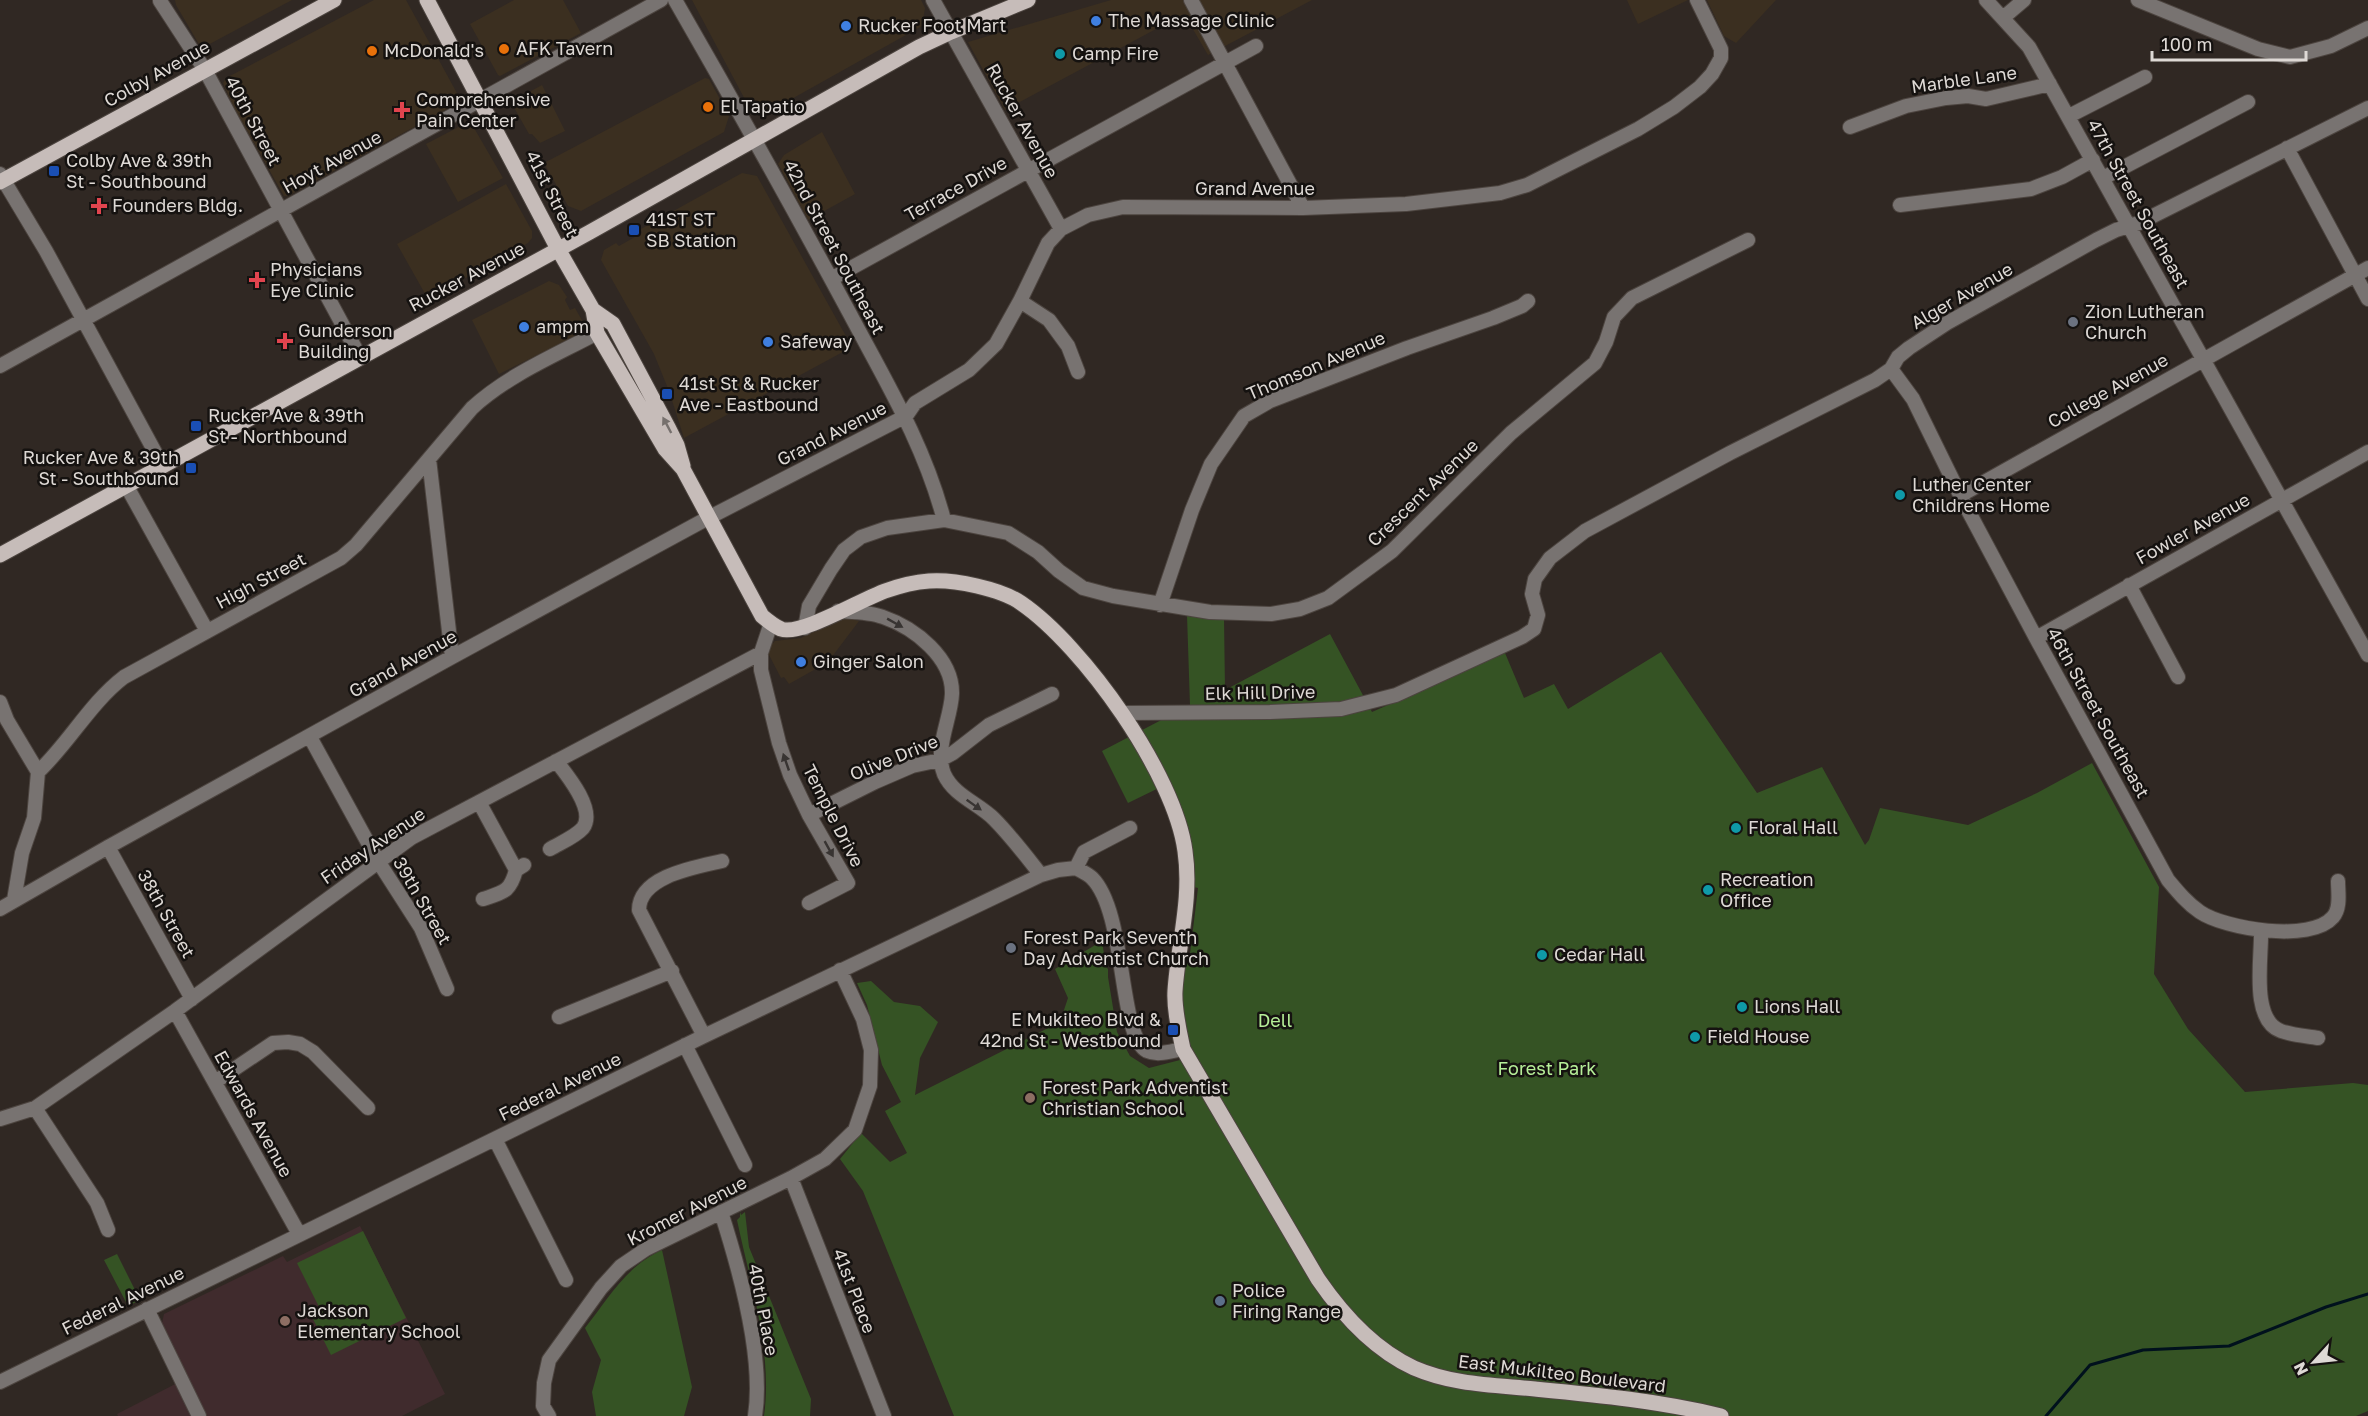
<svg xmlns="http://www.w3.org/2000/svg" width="2368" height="1416" viewBox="0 0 2368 1416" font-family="'Golos Text',sans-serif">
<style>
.commercial{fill:#3b2f20}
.education{fill:#402b2d}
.green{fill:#355324}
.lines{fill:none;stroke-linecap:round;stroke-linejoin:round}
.stream{stroke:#00111d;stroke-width:3}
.minor-casing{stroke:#4c443f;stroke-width:16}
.major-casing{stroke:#4c443f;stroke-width:17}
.minor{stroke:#787371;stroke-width:14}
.major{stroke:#c6bcb9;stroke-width:15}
.oneway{fill:#76706d}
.oneway2{fill:#383432}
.shop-dot{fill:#3f7fe0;stroke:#151210;stroke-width:2}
.food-dot{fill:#e8710a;stroke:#151210;stroke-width:2}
.culture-dot{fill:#0f9aa8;stroke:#151210;stroke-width:2}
.health-dot{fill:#e0444e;stroke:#151210;stroke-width:2}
.transit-dot{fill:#1a4fb4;stroke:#151210;stroke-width:2}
.worship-dot{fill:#6b7280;stroke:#151210;stroke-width:2}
.education-dot{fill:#8d6e63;stroke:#151210;stroke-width:2}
.service-dot{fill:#5c6f8a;stroke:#151210;stroke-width:2}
.labels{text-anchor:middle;stroke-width:5;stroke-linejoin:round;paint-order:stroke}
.poi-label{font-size:18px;fill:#ded9d5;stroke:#151210;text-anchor:start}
.street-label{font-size:18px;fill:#ded9d5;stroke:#151210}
.park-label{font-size:18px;fill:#b6ef98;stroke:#151210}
</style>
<rect width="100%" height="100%" fill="#302823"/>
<path class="commercial" d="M175,0H292L204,47L200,46L176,5Z
M374,0H406L458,95V103L288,196H284L232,104L223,83L226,78Z
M514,0H563L581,33L500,76L498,75L470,24Z
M692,0H921L925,8L922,26L763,115L749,107Z
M1111,0H1312L1208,55L1184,14L1005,110L968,42Z
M1627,0H1688L1638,24Z
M1707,0H1776L1736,43L1724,36Z
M705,78L709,79L729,116L724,132L581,211L568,206L544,163Z
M542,85L565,131L540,143L532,134H529L512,104L513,101Z
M470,121L503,178L458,202L426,144Z
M822,132L855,194L808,220L778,164L784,155Z
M742,173L757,176L852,347L684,438L669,391L654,354L601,260L604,250L616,243L619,246L642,233L641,229Z
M506,184L532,231V238L528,243L428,299L397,244Z
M549,281L559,285L567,297L565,300L570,310L575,308L583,322L578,335L499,374L472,320Z
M843,617L859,621L828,662L789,684L784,677L781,678L768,653L771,645L775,641L801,638Z"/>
<path class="education" d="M360,1226L445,1394L402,1416H118L117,1414L185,1379L167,1343L171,1341L162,1323L164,1314L283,1256L287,1262Z"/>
<path class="green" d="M1187,615L1224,618L1225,690L1330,634L1372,712L1505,653L1524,698L1554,684L1568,709L1661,652L1757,793L1822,767L1865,845L1869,840L1880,808L1968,825L2037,793L2092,763L2159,887L2154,974L2188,1029L2245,1092L2353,1083L2368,1085V1411L2356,1416H954L863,1191L840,1159L861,1133L890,1162L907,1153L885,1111L901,1102L882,1065L867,1005L857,983L871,981L894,1002L920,1006L938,1022L920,1058L915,1095L1060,1022L1068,998L1055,969L1102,941L1106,967L1108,969V977L1117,1032L1130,1056L1149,1068L1180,1060L1192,1051C1183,1027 1170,973 1190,954L1198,888L1194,887L1169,783L1128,803L1102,751L1190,705Z
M740,1212L741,1215L745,1212L749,1247L811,1399L810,1416H764C773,1353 750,1282 737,1220L740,1217Z
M363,1231L406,1318L331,1355L311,1315L319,1307L297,1263Z
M662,1250L692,1387L684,1416H596L592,1392L601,1360L585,1328C609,1298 625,1267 662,1250Z
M117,1254L140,1300L128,1306L104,1260Z"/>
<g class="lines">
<path class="stream" d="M2046,1416L2090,1365L2143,1350L2229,1346L2326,1307L2368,1294"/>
<g class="minor-casing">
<path id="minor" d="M675,0C735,104 793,208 850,314C886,382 924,444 944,520
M933,0L1061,229
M1191,0L1303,208
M1986,0L2029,47L2368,655
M2138,0L2258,49L2290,57L2331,46L2368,28
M160,1L205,70L360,357
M2004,17L2024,0
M2069,116L2145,77
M1850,127L1906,106L1946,98L1968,96L1986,99L2050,84
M2287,148L2368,299
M0,174L46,251L162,465
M2103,178L2248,102
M1900,205L2031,189L2062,177L2093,160
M831,279L1256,46
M1020,301L1049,320L1068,346L1078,372
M0,366L661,0
M1891,369L1913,399L1962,499L2036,638L2168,880C2178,892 2187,903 2200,912C2225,929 2311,943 2333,917C2341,908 2338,892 2338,881
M429,459L452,657
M126,485L207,631
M1961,495L2368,268
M2129,585L2178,677
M1160,605L1192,510L1211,464L1244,416L1270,401L1407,348L1493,318L1522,306L1528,301
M838,611C853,612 870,612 883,617C915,628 953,658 952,694C951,719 934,749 944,774C954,796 978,803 994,819C1011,836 1026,856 1041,875
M771,623L761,653V670L779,743L790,775L809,815L848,883L809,903
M805,628L809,606L831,569L844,550L861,537L887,528L944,520L1008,533L1038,552L1059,571L1083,588L1113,596L1210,612L1271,614L1300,609L1328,598L1392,551L1511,433L1595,363L1606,342L1614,317L1632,298L1748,240
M2036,638L2368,452
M0,702L7,720L38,772
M1122,713L1270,712L1341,709L1396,695L1522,637L1534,629L1538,615L1532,594L1535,579L1550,558L1585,531L1730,453L1875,380L1891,369L1898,357L1909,348L1947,323L2096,240L2116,230L2139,223L2368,108
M310,737L378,861L421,928L447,989
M479,802L516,870
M809,815L875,782L912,766L940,760L953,753L989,725L1052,694
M108,847L192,999
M550,849C560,843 575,837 583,828C596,810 568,776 556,761
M1076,868C1081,871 1088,874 1092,878C1127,913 1118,1036 1147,1051C1158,1056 1171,1051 1183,1049
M1076,868L1084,852L1130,828
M483,899C504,892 510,892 516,870L524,865
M14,900L22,853L34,818L38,772C69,743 90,703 124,677L341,558L356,545L472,408C508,375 554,356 597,333
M0,909L108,847L452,657L708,518L906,416L915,403L969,370L996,344L1020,301L1048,243L1061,229L1088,215L1123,207L1303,208L1406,204L1500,193L1527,185L1638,129L1674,107L1700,87L1712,74L1721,58V49L1697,0
M2261,931C2262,957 2250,1020 2281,1031C2292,1035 2306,1036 2318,1038
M175,1011L299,1234
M559,1017L672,971
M704,1036L639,910C639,876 696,867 722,861
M685,1045L745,1165
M215,1082L273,1043L288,1042L300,1044L313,1052L368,1108
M35,1108L97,1203L108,1230
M0,1119L35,1108L175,1011L411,838L761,653
M495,1139L566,1280
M791,1178L884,1416
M721,1212C739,1268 764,1358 755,1416
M147,1309L199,1416
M0,1382L704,1036L1041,875L1058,870L1076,868
M549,1416L543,1406L544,1383L549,1360L601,1288L621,1266L646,1249L791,1178L825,1159L855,1130L870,1086L871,1050L863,1019L840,970"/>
</g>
<g class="major-casing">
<path id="major" d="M427,0L558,249L593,310L597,333L665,449L683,469L762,616C768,621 774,626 781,629C801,636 862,599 885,591C899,586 915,582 929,581C954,579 1001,589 1021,603C1084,646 1175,775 1185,851C1192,899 1178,944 1175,991C1174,1010 1179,1030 1183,1049L1318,1279C1342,1314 1375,1350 1414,1368C1453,1385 1494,1385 1535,1389C1597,1395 1660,1401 1721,1416
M0,182L334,0
M593,310L613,324L669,429L677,445L683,466
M0,555L590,232L919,47L951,32L1028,0"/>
</g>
<use href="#minor" class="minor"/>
<use href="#major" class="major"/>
</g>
<defs><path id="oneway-solid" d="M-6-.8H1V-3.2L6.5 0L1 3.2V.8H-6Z" transform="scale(1.5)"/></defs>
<use class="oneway" href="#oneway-solid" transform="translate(667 425) rotate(-118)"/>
<g class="oneway2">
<use href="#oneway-solid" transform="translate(895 623) rotate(29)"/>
<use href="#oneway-solid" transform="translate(786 762) rotate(-109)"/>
<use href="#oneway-solid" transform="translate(974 805) rotate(35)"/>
<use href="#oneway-solid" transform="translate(829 849) rotate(61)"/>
</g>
<g class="shop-dot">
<circle cx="1096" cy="21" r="6"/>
<circle cx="846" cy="26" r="6"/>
<circle cx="524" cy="327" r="6"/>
<circle cx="768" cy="342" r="6"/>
<circle cx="801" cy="662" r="6"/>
</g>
<g class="food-dot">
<circle cx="504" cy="49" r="6"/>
<circle cx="372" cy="51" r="6"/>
<circle cx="708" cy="107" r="6"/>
</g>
<g class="culture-dot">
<circle cx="1060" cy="54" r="6"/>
<circle cx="1900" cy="495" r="6"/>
<circle cx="1736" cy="828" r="6"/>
<circle cx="1708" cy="890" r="6"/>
<circle cx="1542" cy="955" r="6"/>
<circle cx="1742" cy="1007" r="6"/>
<circle cx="1695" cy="1037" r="6"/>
</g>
<g class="health-dot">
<path d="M399 101h6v6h6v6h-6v6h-6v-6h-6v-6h6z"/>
<path d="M96 197h6v6h6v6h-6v6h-6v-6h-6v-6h6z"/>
<path d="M254 271h6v6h6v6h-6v6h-6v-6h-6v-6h6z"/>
<path d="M282 332h6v6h6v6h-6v6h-6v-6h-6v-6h6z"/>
</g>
<g class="transit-dot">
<rect x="48" y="165" width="12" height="12" rx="3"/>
<rect x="628" y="224" width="12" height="12" rx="3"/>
<rect x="661" y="388" width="12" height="12" rx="3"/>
<rect x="190" y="420" width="12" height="12" rx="3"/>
<rect x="185" y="462" width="12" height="12" rx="3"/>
<rect x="1167" y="1024" width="12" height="12" rx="3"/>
</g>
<g class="worship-dot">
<circle cx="2073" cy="322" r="6"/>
<circle cx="1011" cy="948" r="6"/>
</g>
<g class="education-dot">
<circle cx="1030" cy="1098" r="6"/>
<circle cx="285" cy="1321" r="6"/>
</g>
<circle class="service-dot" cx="1220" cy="1301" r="6"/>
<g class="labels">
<g class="poi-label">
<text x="1108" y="27">The Massage Clinic</text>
<text x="858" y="32">Rucker Foot Mart</text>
<text x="516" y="55">AFK Tavern</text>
<text x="384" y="57">McDonald's</text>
<text x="1072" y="60">Camp Fire</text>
<text x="416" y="106">Comprehensive<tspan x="416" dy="21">Pain Center</tspan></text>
<text x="720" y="113">El Tapatio</text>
<text x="66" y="167">Colby Ave &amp; 39th<tspan x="66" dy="21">St - Southbound</tspan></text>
<text x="112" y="212">Founders Bldg.</text>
<text x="646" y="226">41ST ST<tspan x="646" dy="21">SB Station</tspan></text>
<text x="270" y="276">Physicians<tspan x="270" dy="21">Eye Clinic</tspan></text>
<text x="2085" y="318">Zion Lutheran<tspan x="2085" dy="21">Church</tspan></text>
<text x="536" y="333">ampm</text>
<text x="298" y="337">Gunderson<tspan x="298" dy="21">Building</tspan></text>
<text x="780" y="348">Safeway</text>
<text x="679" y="390">41st St &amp; Rucker<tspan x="679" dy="21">Ave - Eastbound</tspan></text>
<text x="208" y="422">Rucker Ave &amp; 39th<tspan x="208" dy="21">St - Northbound</tspan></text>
<text x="179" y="464" text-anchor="end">Rucker Ave &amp; 39th<tspan x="179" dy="21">St - Southbound</tspan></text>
<text x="1912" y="491">Luther Center<tspan x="1912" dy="21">Childrens Home</tspan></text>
<text x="813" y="668">Ginger Salon</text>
<text x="1748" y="834">Floral Hall</text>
<text x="1720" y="886">Recreation<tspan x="1720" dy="21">Office</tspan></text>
<text x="1023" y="944">Forest Park Seventh<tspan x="1023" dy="21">Day Adventist Church</tspan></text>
<text x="1554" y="961">Cedar Hall</text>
<text x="1754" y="1013">Lions Hall</text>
<text x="1161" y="1026" text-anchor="end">E Mukilteo Blvd &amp;<tspan x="1161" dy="21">42nd St - Westbound</tspan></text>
<text x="1707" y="1043">Field House</text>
<text x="1042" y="1094">Forest Park Adventist<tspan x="1042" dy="21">Christian School</tspan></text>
<text x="1232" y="1297">Police<tspan x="1232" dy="21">Firing Range</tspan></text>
<text x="297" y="1317">Jackson<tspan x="297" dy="21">Elementary School</tspan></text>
</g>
<g class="street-label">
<text transform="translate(157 74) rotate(-29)" y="6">Colby Avenue</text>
<text transform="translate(1964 80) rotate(-8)" y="6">Marble Lane</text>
<text transform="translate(253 121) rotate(62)" y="6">40th Street</text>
<text transform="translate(1022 121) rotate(61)" y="6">Rucker Avenue</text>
<text transform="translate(332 162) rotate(-29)" y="6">Hoyt Avenue</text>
<text transform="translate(956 189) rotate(-29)" y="6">Terrace Drive</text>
<text x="1255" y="195">Grand Avenue</text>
<text transform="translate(552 194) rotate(63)" y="6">41st Street</text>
<text transform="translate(2138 204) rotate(61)" y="6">47th Street Southeast</text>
<text transform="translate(834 247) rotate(62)" y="6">42nd Street Southeast</text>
<text transform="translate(467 277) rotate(-28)" y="6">Rucker Avenue</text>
<text transform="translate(1962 296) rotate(-30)" y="6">Alger Avenue</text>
<text transform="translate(1316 366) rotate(-23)" y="6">Thomson Avenue</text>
<text transform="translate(2108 391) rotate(-29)" y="6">College Avenue</text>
<text transform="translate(832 434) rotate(-27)" y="6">Grand Avenue</text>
<text transform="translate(1423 493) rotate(-44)" y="6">Crescent Avenue</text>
<text transform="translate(2193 529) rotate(-29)" y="6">Fowler Avenue</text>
<text transform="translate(261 581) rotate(-28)" y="6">High Street</text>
<text transform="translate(403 664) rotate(-29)" y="6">Grand Avenue</text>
<text transform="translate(1260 693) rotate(-1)" y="6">Elk Hill Drive</text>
<text transform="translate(2098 713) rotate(61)" y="6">46th Street Southeast</text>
<text transform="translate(894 758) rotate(-22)" y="6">Olive Drive</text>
<text transform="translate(833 816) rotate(63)" y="6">Temple Drive</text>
<text transform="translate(373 846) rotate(-34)" y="6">Friday Avenue</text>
<text transform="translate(422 901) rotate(60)" y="6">39th Street</text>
<text transform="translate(166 914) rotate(61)" y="6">38th Street</text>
<text transform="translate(560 1087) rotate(-26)" y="6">Federal Avenue</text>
<text transform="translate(253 1114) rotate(61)" y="6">Edwards Avenue</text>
<text transform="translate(687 1211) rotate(-27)" y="6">Kromer Avenue</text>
<text transform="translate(854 1291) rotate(69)" y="6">41st Place</text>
<text transform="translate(123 1301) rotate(-26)" y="6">Federal Avenue</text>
<text transform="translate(763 1310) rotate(79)" y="6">40th Place</text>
<text transform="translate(1562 1374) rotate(7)" y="6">East Mukilteo Boulevard</text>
</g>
<g class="park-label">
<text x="1275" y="1027">Dell</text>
<text x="1547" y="1075">Forest Park</text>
</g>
</g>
<g transform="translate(2314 1362) rotate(243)" stroke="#151210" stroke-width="4.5" paint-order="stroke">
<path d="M0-4.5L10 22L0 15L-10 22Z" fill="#ded9d5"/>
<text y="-9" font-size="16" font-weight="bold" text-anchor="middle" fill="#ded9d5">N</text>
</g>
<path d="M2152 51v9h154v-9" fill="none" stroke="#ded9d5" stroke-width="3"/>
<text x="2161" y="51" font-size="18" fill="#ded9d5" stroke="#151210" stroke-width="4.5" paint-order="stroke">100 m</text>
</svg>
